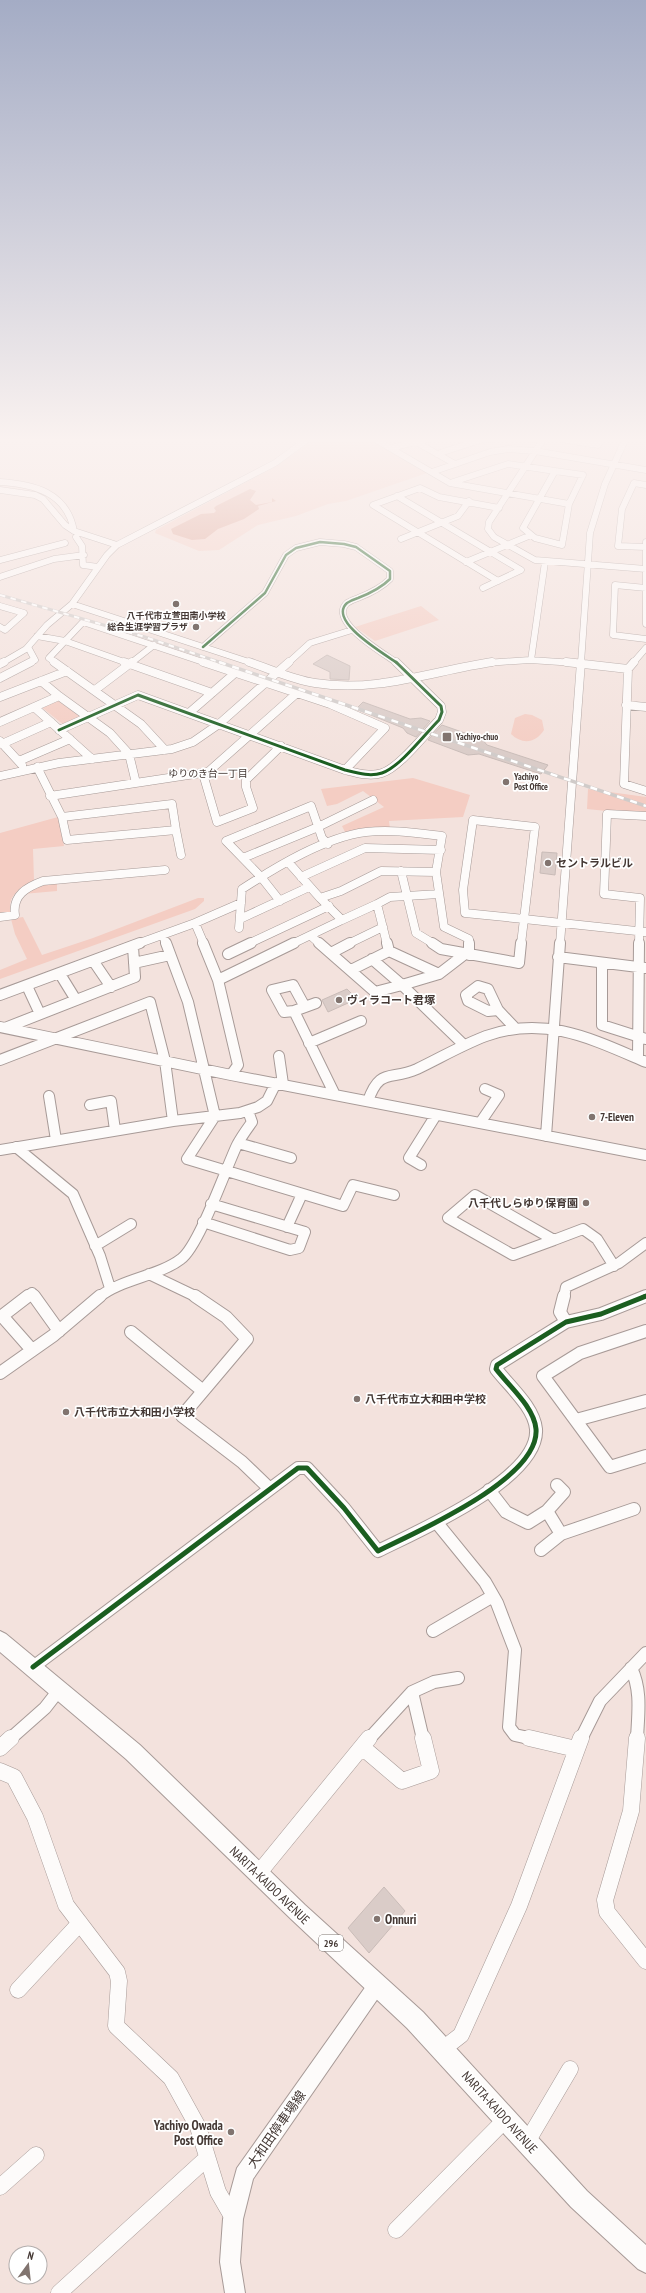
<svg xmlns="http://www.w3.org/2000/svg" width="646" height="2293" viewBox="0 0 646 2293" font-family="'PT Sans Narrow','Noto Sans JP',sans-serif">
<style>
.green{fill:#f4cdc3}
.water{fill:#dea090}
.building{fill:#daccc8;stroke:#c9bcb8}
.lines{fill:none;stroke-linecap:round;stroke-linejoin:round}
.minor-far4-casing{stroke:#a79a97;stroke-width:7}
.minor-far3-casing{stroke:#a79a97;stroke-width:9}
.minor-far2-casing{stroke:#a79a97;stroke-width:12}
.minor-far1-casing{stroke:#a79a97;stroke-width:14}
.minor-casing{stroke:#a79a97;stroke-width:17}
.major-casing{stroke:#a79a97;stroke-width:2}
.highway-casing{stroke:#a79a97;stroke-width:2}
.minor-far4{stroke:#fdfbfa;stroke-width:6}
.minor-far3{stroke:#fdfbfa;stroke-width:8}
.minor-far2{stroke:#fdfbfa;stroke-width:10}
.minor-far1{stroke:#fdfbfa;stroke-width:12}
.minor{stroke:#fdfbfa;stroke-width:16}
.major{fill:#fdfbfa;fill-rule:evenodd}
.highway{fill:#fdfbfa;fill-rule:evenodd}
.rail-far1-casing{stroke:#d0cbc9;stroke-width:3}
.rail-casing{stroke:#d0cbc9;stroke-width:3.5}
.rail-far1{stroke:#fff;stroke-width:2;stroke-dasharray:5.5;stroke-linecap:butt}
.rail{stroke:#fff;stroke-width:2.5;stroke-dasharray:7;stroke-linecap:butt}
.cycleway-far3-casing{stroke:#fff;stroke-width:4}
.cycleway-far2-casing{stroke:#fff;stroke-width:5}
.cycleway-far1-casing{stroke:#fff;stroke-width:6}
.cycleway-casing{stroke:#fff;stroke-width:8}
.cycleway-far3{stroke:#1b5e20;stroke-width:2.5}
.cycleway-far2{stroke:#1b5e20;stroke-width:3}
.cycleway-far1{stroke:#1b5e20;stroke-width:4}
.cycleway{stroke:#1b5e20;stroke-width:5}
.poi-dot{fill:#81746f;stroke:#fff;stroke-width:1.5}
.labels{text-anchor:middle;stroke-width:3.5;stroke-linejoin:round;paint-order:stroke}
.far-poi-label{font-size:9px;font-weight:bold;fill:#443834;stroke:#fff;text-anchor:start}
.far-neighbourhood-label{font-size:10px;fill:#443834;stroke:#fff}
.shield{fill:#fff;stroke:#7c7471;stroke-width:1}
.shield-label{font-size:10px;font-weight:bold;fill:#443834}
.poi-label{font-size:11px;font-weight:bold;fill:#443834;stroke:#fff;text-anchor:start}
.near-street-label{font-size:13px;fill:#443834;stroke:#fff}
.near-poi-label{font-size:13px;font-weight:bold;fill:#443834;stroke:#fff;text-anchor:start}
</style>
<rect width="100%" height="100%" fill="#f3e2dd"/>
<path class="green" d="M317,438H369L427,473L346,501L328,504L296,516L258,525L219,550L199,551L155,533L156,530L273,468Z
M421,606L439,620L375,641L355,627Z
M57,698L85,716L65,726L40,706Z
M525,714L532,715L542,720L544,730C536,743 522,745 511,734L515,718Z
M413,778L470,795L463,817L389,821L390,829L346,834L342,826L384,807L363,791L337,804L327,806L321,789Z
M588,789L646,797V815L587,809Z
M58,817L64,846L33,849L34,881C20,887 6,897 11,913L0,916V833Z
M57,881V891L23,894L28,890Z
M198,898H204V901L195,909L0,979V970L27,959L15,934L11,919L23,917L42,955L93,938Z"/>
<path class="water" d="M250,489L256,491L250,500L256,505L272,502V498L276,501L258,506L259,509L244,519L218,529L205,539L192,540L173,534L171,529L201,514L214,513L216,511L214,508L216,506Z"/>
<path class="building" d="M327,655L350,666L349,680L330,679V672L313,664Z
M363,702L410,719L421,718L430,721L416,737L407,733L403,728L356,709Z
M442,725L482,739L487,745L548,765L541,774L479,754L468,755L428,740Z
M542,852L557,853L555,875L540,873Z
M347,989L357,999L328,1012L322,1000Z
M384,1887L405,1911L369,1953L348,1928Z"/>
<g class="lines">
<g class="minor-far4-casing">
<path id="minor-far4" d="M373,438L450,483L569,504
M409,438L455,464
M524,438L543,440
M544,438L489,522L488,529L494,537L535,560L646,569
M555,438L598,445L602,438
M391,448L431,438
M437,454L480,440L501,438
M555,471L583,475L569,504L562,545L535,538L523,528Z
M432,472L490,452L508,449L535,451L646,470
M0,482C33,484 67,492 74,531
M450,483L508,464L555,471
M646,485L634,483L622,509L618,546L646,547
M0,490L35,495L43,499L65,525L74,531L117,545
M397,496L521,570L483,588
M76,537L82,546L83,565L98,567
M401,539L458,516L469,501
M646,542V624
M0,560L65,543
M466,562L531,535
M0,577L54,559L84,555
M498,581L373,505L420,488L439,497L499,508
M646,588L615,585L613,635L646,639
M72,604L252,663
M0,606L24,613L5,630L0,627
M37,636L65,641L127,663
M28,647L35,660L29,663
M203,647L265,593L286,555L296,548L320,542L344,544L356,547L390,571V579C381,588 371,593 358,598C355,599 350,601 347,603C327,621 385,654 397,663
M531,660L545,562
M2,663L26,649L47,625L72,604L107,555L117,545L275,463L309,438
M56,663L49,658L83,622L206,663
M131,663L154,645
M288,663L310,643L352,630
M486,663L530,660L575,663
M581,663L590,533L605,484L626,438
M633,663L646,648"/>
</g>
<g class="minor-far3-casing">
<path id="minor-far3" d="M54,662L141,724L165,750
M124,662L212,693
M203,662L330,704L385,728L345,770
M249,662C270,669 293,680 315,683C377,693 432,671 492,662
M566,662L628,669
M634,662L628,669L624,784L646,791
M0,664L4,662
M0,678L31,662
M41,681L59,696
M95,690L132,662
M0,697L67,671
M626,705L646,707
M34,707L92,759
M189,713L235,673
M0,722L59,696L110,733L129,754L136,783
M59,730L138,695L345,770C357,773 370,777 382,773C400,767 425,734 439,720L442,712L441,706L396,662
M0,741L22,765
M2,744L51,722
M19,761L70,739
M37,767L62,817
M203,774L217,822L253,808L246,787V780L281,746
M0,776L59,763L172,749L193,742L219,724L289,662
M50,796L208,772L297,693
M172,804L176,830L67,840L62,817Z
M473,820L535,827L524,919L465,913L463,890Z
M176,830L181,855
M243,858L318,827L373,800
M289,863L320,898
M401,871L416,933L434,944
M301,877L365,848L441,850
M280,901L261,877L226,841L311,806L322,838L328,844
M377,904L390,897L439,894
M0,917L15,915C12,895 27,887 43,881L165,870
M240,919L309,887
M524,919L646,932
M342,920L377,904L387,944
M195,923L241,903
M239,928L242,889C276,867 325,837 366,832C391,829 417,833 442,836L436,872L444,927L469,939V944
M163,935L166,944
M311,936L320,944
M137,944L195,923L204,944
M248,944L329,906
M292,944L342,920L320,898L341,891L381,871L436,872
M348,944L383,927
M521,944L524,919
M560,944L581,662
M639,944L640,898L604,894L607,814L646,816"/>
</g>
<g class="minor-far2-casing">
<path id="minor-far2" d="M166,943L188,1002L215,1116L187,1159L343,1206L353,1185L394,1195
M203,943L218,980L238,1065L231,1075
M319,943L375,992L402,985L464,1045
M387,943L389,951L439,974
M432,943L441,949L519,963L521,943
M469,943V955
M331,953L350,943
M228,954L251,943
M558,957L646,968
M372,959L402,985L439,974L465,954
M94,962L111,987
M134,963L170,955
M602,963V1025L646,1039
M351,970L389,951
M60,974L76,1000
M218,980L294,943
M27,986L40,1014
M478,986L488,989L498,1010L488,1011L468,1001L466,995Z
M0,995L140,943
M305,1007L316,1003
M498,1010L516,1029
M294,1011L335,1095
M294,1011L284,1012L272,990L293,985L305,1007
M294,1011L305,1007
M0,1027L231,1075L646,1155
M5,1028L135,977L133,947
M309,1043L361,1021
M279,1056L283,1084
M638,1058L639,943
M0,1060L150,1002L165,1061L173,1121
M49,1096L56,1140
M368,1101C380,1067 390,1081 417,1069C440,1058 462,1045 486,1036C545,1015 592,1039 646,1062
M90,1105L111,1101L115,1130
M480,1123L499,1095L485,1089
M546,1136L560,943
M238,1143L291,1158
M16,1147L73,1194L100,1256L110,1288
M0,1150L173,1121L240,1113L258,1107L267,1101L276,1083
M421,1165L409,1158L436,1115
M475,1195L554,1240L513,1255L448,1218Z
M203,1222L290,1250L299,1248L305,1232L211,1204
M287,1227L302,1194
M554,1240L583,1229L597,1239L614,1266
M95,1246L131,1224
M149,1274L197,1297
M27,1297L32,1293L35,1297
M99,1297C121,1279 159,1276 181,1259C199,1246 226,1168 237,1145C241,1137 247,1129 252,1122L248,1111
M564,1297L566,1287L619,1263L646,1243
M643,1297L646,1296"/>
</g>
<g class="minor-far1-casing">
<path id="minor-far1" d="M28,1296L2,1316L32,1350
M34,1296L59,1331
M195,1296L226,1317L247,1339L182,1416L242,1462L269,1488
M564,1296L560,1312L566,1322
M646,1331L580,1353L543,1376L610,1467L646,1456
M131,1332L203,1391
M0,1373L54,1335L100,1296
M576,1420L646,1401
M489,1490L506,1512L528,1523L547,1511L564,1492L557,1485
M547,1511L561,1534L634,1509
M437,1523L485,1582L497,1603L515,1650L509,1727L515,1735L533,1739
M541,1550L561,1534
M433,1631L493,1596
M33,1667L298,1468H307L344,1508L378,1551C416,1532 540,1479 536,1429C534,1407 509,1386 496,1369L497,1365L566,1322L601,1314L646,1296
M631,1668C642,1691 638,1714 637,1739
M412,1692L423,1739
M10,1739L45,1708L59,1690
M369,1739L412,1692L434,1682L458,1678
M581,1739L600,1701L646,1653"/>
</g>
<g class="minor-casing">
<path id="minor" d="M529,1738L576,1749
M637,1738L631,1811L605,1900L607,1912L646,1961
M362,1747L402,1781L431,1771L423,1738
M0,1748L11,1738
M0,1771L14,1777L35,1817L66,1905L117,1972L119,1981L116,2026L171,2078L198,2127L218,2192L233,2218
M258,1874L369,1738
M18,1990L80,1923
M443,2049L461,2035L519,1906L581,1738
M527,2142L570,2069
M0,2187L36,2155
M396,2230L506,2119
M59,2293L207,2158"/>
</g>
<g class="major-casing">
<path id="major" d="M377,1976L383,1979L386,1985L383,1991L253,2179L243,2219L240,2262L245,2293H225L220,2262L223,2219L237,2168L371,1979Z"/>
</g>
<g class="highway-casing">
<path id="highway" d="M0,1631L6,1634L140,1745L305,1905L423,2012L587,2191L646,2245V2273L638,2269L571,2207L407,2028L291,1919L126,1759L0,1652Z"/>
</g>
<use href="#minor-far4" class="minor-far4"/>
<use href="#minor-far3" class="minor-far3"/>
<use href="#minor-far2" class="minor-far2"/>
<use href="#minor-far1" class="minor-far1"/>
<use href="#minor" class="minor"/>
<use href="#major" class="major"/>
<use href="#highway" class="highway"/>
<g class="rail-far1-casing">
<path id="rail-far1" d="M0,595L145,637L222,663"/>
</g>
<g class="rail-casing">
<path id="rail" d="M219,662L646,806"/>
</g>
<use href="#rail-far1" class="rail-far1"/>
<use href="#rail" class="rail"/>
<g class="cycleway-far3-casing">
<path id="cycleway-far3" d="M203,647L265,593L286,555L296,548L320,542L344,544L356,547L390,571V579C381,588 371,593 358,598C355,599 350,601 347,603C327,621 385,654 397,663"/>
</g>
<g class="cycleway-far2-casing">
<path id="cycleway-far2" d="M59,730L138,695L345,770C357,773 370,777 382,773C400,767 425,734 439,720L442,712L441,706L396,662"/>
</g>
<g class="cycleway-far1-casing">
<path id="cycleway-far1" d="M643,1297L646,1296"/>
</g>
<g class="cycleway-casing">
<path id="cycleway" d="M33,1667L298,1468H307L344,1508L378,1551C416,1532 540,1479 536,1429C534,1407 509,1386 496,1369L497,1365L566,1322L601,1314L646,1296"/>
</g>
<use href="#cycleway-far3" class="cycleway-far3"/>
<use href="#cycleway-far2" class="cycleway-far2"/>
<use href="#cycleway-far1" class="cycleway-far1"/>
<use href="#cycleway" class="cycleway"/>
</g>
<linearGradient id="sky" x2="0" y2="1"><stop stop-color="#a4acc5"/><stop offset="0.58" stop-color="#faf2f0"/><stop offset="1" stop-color="#faf2f0" stop-opacity="0"/></linearGradient>
<rect width="646" height="759" fill="url(#sky)"/>
<g class="poi-dot">
<circle cx="176" cy="604" r="4"/>
<circle cx="196" cy="627" r="4"/>
<rect x="442" y="732" width="10" height="10" rx="2"/>
<circle cx="506" cy="782" r="4"/>
<circle cx="548" cy="863" r="4"/>
<circle cx="339" cy="1000" r="4"/>
<circle cx="592" cy="1117" r="4"/>
<circle cx="586" cy="1203" r="4"/>
<circle cx="357" cy="1399" r="4"/>
<circle cx="66" cy="1412" r="4"/>
<circle cx="377" cy="1919" r="4"/>
<circle cx="231" cy="2132" r="4"/>
</g>
<g class="labels">
<g class="far-poi-label">
<text x="176" y="619" text-anchor="middle">八千代市立萱田南小学校</text>
<text x="188" y="630" text-anchor="end">総合生涯学習プラザ</text>
<text x="456" y="740">Yachiyo-chuo</text>
<text x="514" y="780">Yachiyo<tspan x="514" dy="10">Post Office</tspan></text>
</g>
<g class="far-neighbourhood-label">
<text x="208" y="777">ゆりのき台一丁目</text>
</g>
<rect class="shield" x="319" y="1935" width="24" height="16" rx="3"/>
<g class="shield-label">
<text x="331" y="1947">296</text>
</g>
<g class="poi-label">
<text x="556" y="867">セントラルビル</text>
<text x="347" y="1004">ヴィラコート君塚</text>
<text x="600" y="1121">7-Eleven</text>
<text x="578" y="1207" text-anchor="end">八千代しらゆり保育園</text>
<text x="365" y="1403">八千代市立大和田中学校</text>
<text x="74" y="1416">八千代市立大和田小学校</text>
</g>
<g class="near-street-label">
<text transform="translate(270 1885) rotate(44)" y="5">NARITA-KAIDO AVENUE</text>
<text transform="translate(500 2112) rotate(48)" y="5">NARITA-KAIDO AVENUE</text>
<text transform="translate(276 2129) rotate(-55)" y="5">大和田停車場線</text>
</g>
<g class="near-poi-label">
<text x="385" y="1924">Onnuri</text>
<text x="223" y="2130" text-anchor="end">Yachiyo Owada<tspan x="223" dy="15">Post Office</tspan></text>
</g>
</g>
<g transform="translate(28 2265) rotate(15)"><circle r="19" fill="#ffffff" stroke="#b4afae"/>
<path d="M0-3L7 15L0 10L-7 15Z" fill="#81746f"/>
<text y="-6" font-size="11" font-weight="bold" text-anchor="middle" fill="#443834">N</text>
</g>
</svg>
